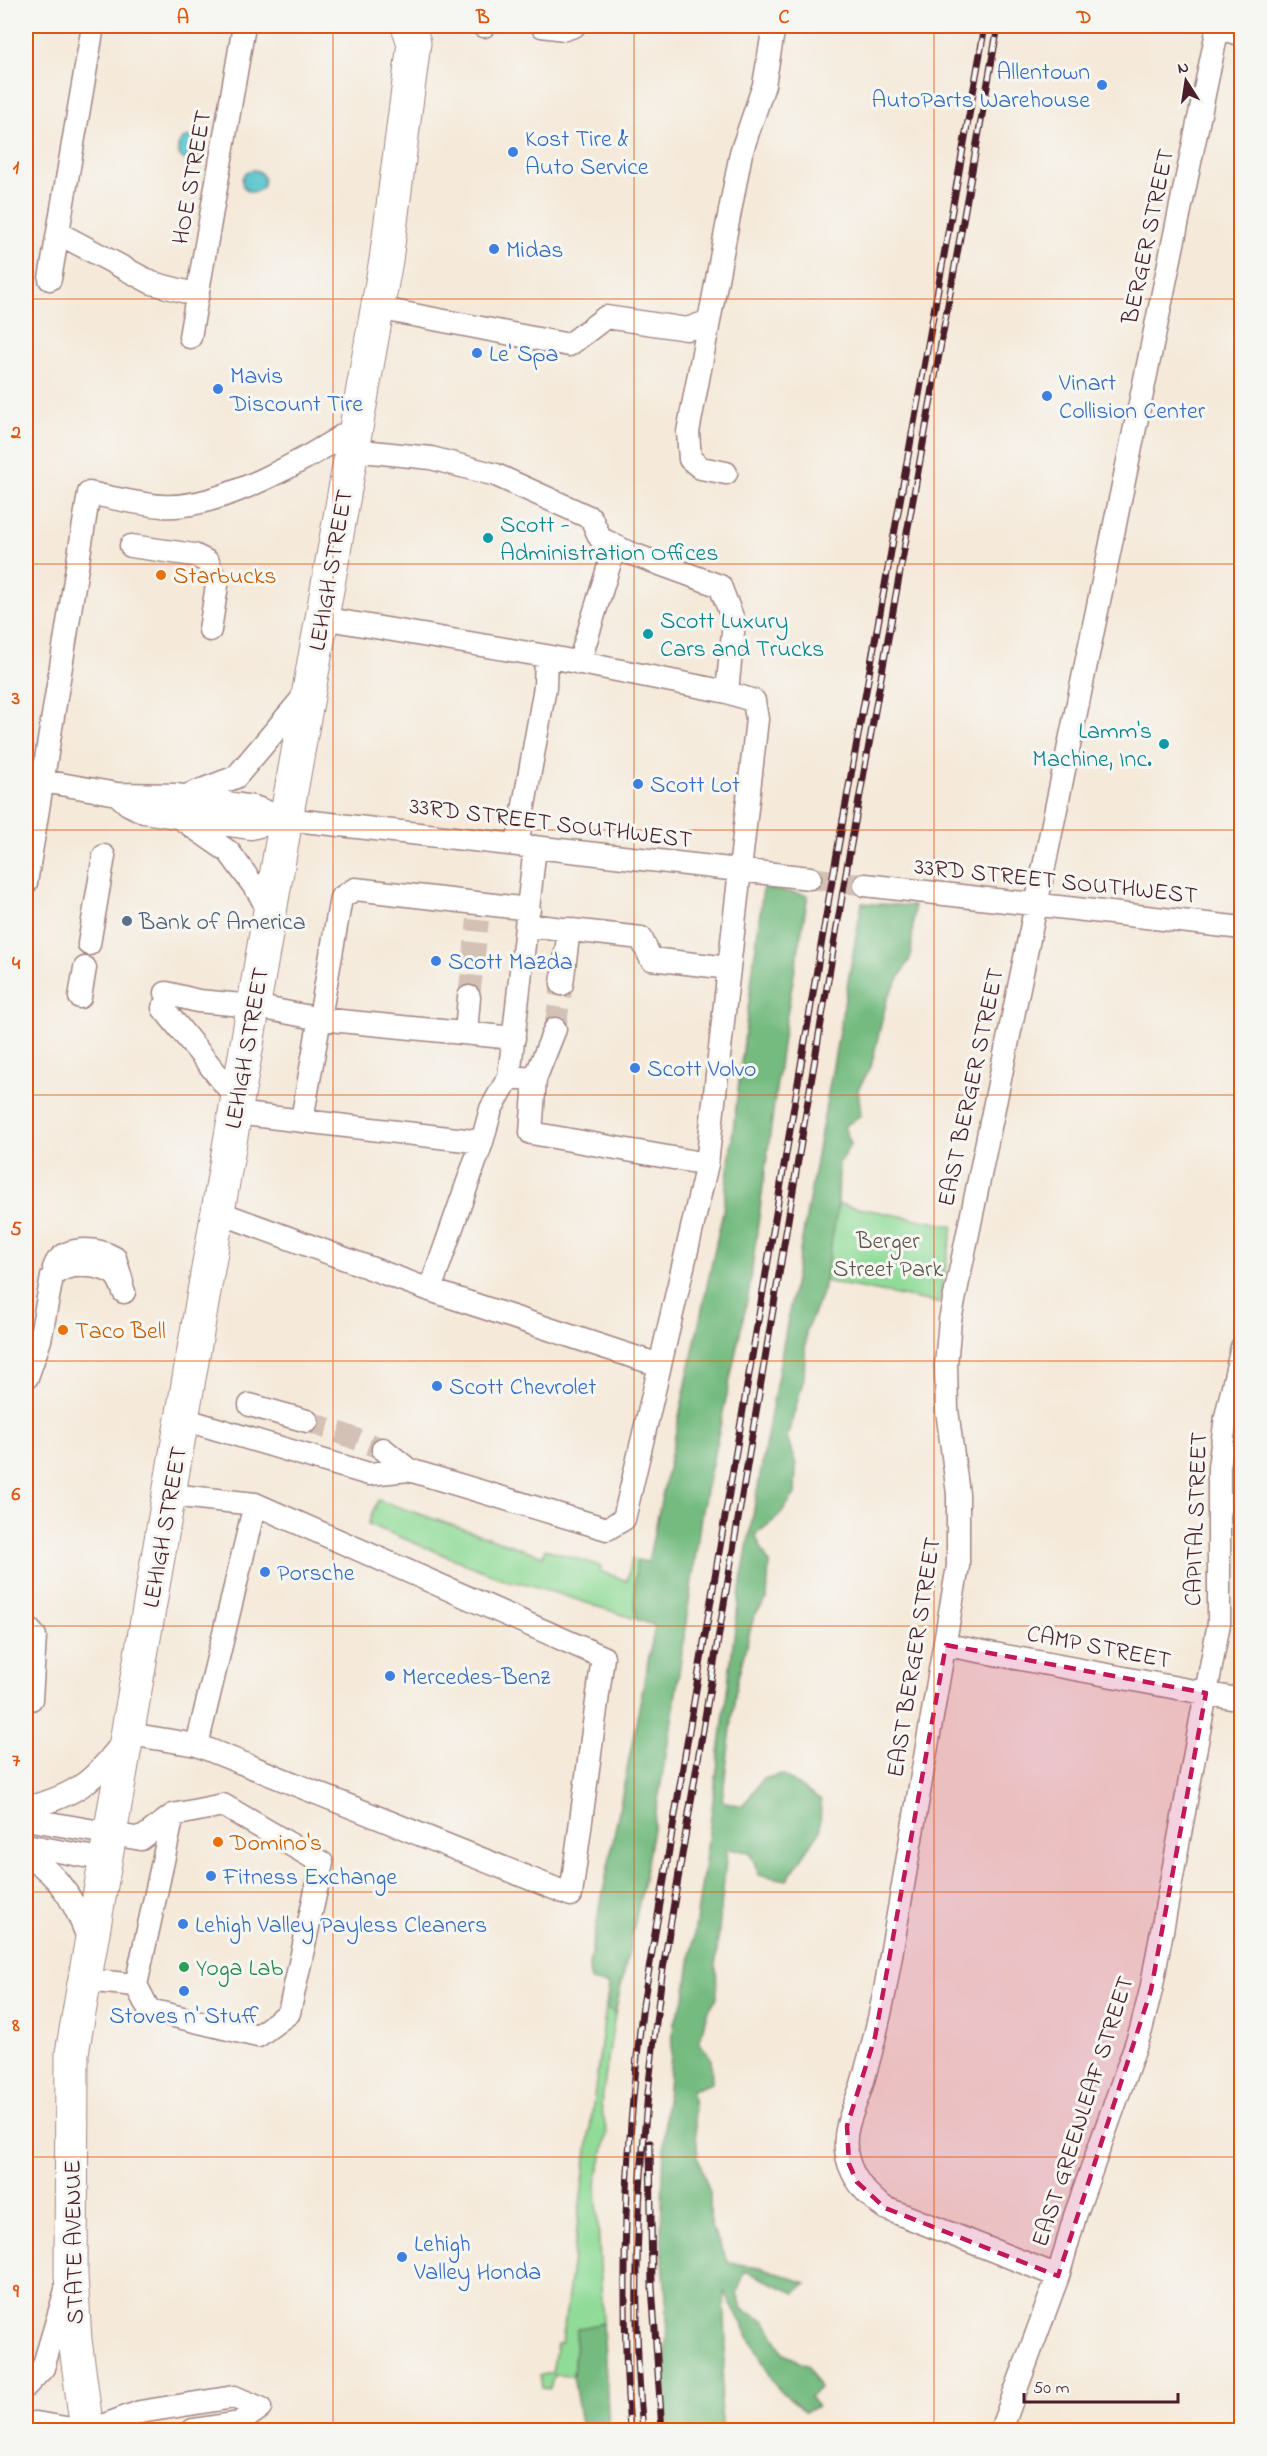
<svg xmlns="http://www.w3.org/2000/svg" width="1267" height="2456" viewBox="0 0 1267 2456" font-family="'Indie Flower',sans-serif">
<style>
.green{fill:#91db98;stroke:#6e7d62;stroke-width:1.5}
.forest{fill:#74bb80;stroke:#5f6d56;stroke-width:1.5}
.water{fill:#56c4cd;stroke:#50727c;stroke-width:1.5}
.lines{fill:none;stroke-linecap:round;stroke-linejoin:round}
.minor-tunnel{stroke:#d3c1b6;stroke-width:22;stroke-dasharray:22 11;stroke-linecap:butt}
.minor-casing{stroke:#a08482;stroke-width:25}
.highway-casing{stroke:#a08482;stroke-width:35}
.minor{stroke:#fff;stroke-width:22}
.highway{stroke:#fff;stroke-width:33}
.rail-casing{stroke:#4a1f2b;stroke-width:7}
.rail{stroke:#f6f6f2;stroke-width:4.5;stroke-dasharray:14;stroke-linecap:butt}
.marked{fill:#c2185b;fill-opacity:0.2;stroke:#c2185b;stroke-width:4.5;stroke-dasharray:12 8;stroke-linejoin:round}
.grid{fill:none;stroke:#e0560e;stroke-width:1.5;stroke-opacity:0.55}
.shop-dot{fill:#3f7fe0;stroke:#f6f6f2;stroke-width:2}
.culture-dot{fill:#0f9aa8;stroke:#f6f6f2;stroke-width:2}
.food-dot{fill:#e8710a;stroke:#f6f6f2;stroke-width:2}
.service-dot{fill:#5c6f8a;stroke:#f6f6f2;stroke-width:2}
.leisure-dot{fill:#2e9e5b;stroke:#f6f6f2;stroke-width:2}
.labels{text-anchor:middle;stroke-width:6;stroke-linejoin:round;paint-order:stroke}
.shop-label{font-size:24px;fill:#366cbe;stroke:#f6f6f2;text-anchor:start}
.street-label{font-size:24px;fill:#4a1f2b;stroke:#f6f6f2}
.culture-label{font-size:24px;fill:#0d838f;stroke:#f6f6f2;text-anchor:start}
.food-label{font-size:24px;fill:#c56008;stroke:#f6f6f2;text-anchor:start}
.service-label{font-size:24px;fill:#4e5e75;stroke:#f6f6f2;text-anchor:start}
.park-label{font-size:24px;fill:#5f574c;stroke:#f6f6f2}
.leisure-label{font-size:24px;fill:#27864d;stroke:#f6f6f2;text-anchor:start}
.neatline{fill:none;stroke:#e0560e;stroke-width:2}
.grid-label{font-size:20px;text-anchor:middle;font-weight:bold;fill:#e0560e}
</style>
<rect width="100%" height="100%" fill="#f6f6f2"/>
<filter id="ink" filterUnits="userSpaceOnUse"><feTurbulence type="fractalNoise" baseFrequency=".0167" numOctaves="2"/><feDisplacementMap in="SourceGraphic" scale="12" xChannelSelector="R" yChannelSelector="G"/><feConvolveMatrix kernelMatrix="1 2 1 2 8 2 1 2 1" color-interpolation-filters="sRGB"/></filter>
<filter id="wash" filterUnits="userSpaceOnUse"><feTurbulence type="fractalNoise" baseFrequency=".008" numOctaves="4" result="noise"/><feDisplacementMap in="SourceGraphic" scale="24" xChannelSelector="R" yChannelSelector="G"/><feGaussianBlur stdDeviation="1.35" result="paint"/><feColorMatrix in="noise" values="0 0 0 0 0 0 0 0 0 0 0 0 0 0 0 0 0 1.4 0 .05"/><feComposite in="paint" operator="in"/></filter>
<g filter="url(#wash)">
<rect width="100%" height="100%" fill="#f5e9d9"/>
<path class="green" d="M838,1204L953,1226L939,1303L823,1281Z
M378,1500L543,1556L545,1549L601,1566L600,1571L627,1581L632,1559L637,1560L635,1582L636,1619L528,1584L508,1581L368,1524Z
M606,2006L615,2014L601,2105L607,2134L596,2184L603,2323L577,2329L573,2376L554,2375L550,2389L542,2388L540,2375L552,2373L557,2344L562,2342Z"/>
<path class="forest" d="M763,888L808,895L783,1037L749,1291L702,1510L673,1715L643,1885L615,2014L606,2006L609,1985L590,1981L589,1964L655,1626L636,1619L635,1582L637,1560L648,1562L723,1211Z
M862,903L914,906L911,957L887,999L871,1067L858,1089L861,1115L844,1127L851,1144L839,1163L838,1204L823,1291L806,1331L804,1378L787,1438L796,1464L795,1494L778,1517L755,1535L769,1563L767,1599L754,1616L737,1681L722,1801L743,1806L763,1779L782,1774L821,1801L820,1831L787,1880L759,1875L750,1852L727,1849L716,1960L717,1997L707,2013L699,2042L711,2058L712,2083L692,2090L698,2157L710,2193V2225L729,2263L760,2267L806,2283L795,2293L745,2271L737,2293L743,2310L766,2321L784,2354L808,2365L819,2388L809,2397L817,2407L805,2411L777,2388L724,2291L726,2342L720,2403L723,2430H669L665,2391L667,2312L661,2232L665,2120L674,2023L685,1996L707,1847L741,1582Z
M603,2323L609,2430H582L573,2376L577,2329Z"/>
<path class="water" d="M178 149a12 12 0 1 1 24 0a12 12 0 1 1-24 0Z
M242 181a11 11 0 1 1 22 0a11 11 0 1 1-22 0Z"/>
</g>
<g filter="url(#ink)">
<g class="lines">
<path class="minor-tunnel" d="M810,878L865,885
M469,997L478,920
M555,1029L562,984
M307,1421L383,1449"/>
<g class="minor-casing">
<path id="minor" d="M483,26H484
M542,26L565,29L574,26
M1215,26L1242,35
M58,233L152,283L198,295
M50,279L93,26
M377,308L569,345L606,317L687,329L707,322
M190,337L244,26
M352,450L431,458L496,475L591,518L600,538L627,552L720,586L734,622L727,692
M726,473L701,468L690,459L688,432L741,153L764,85L774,26
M131,546L194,555L208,562L217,585L210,630
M322,618L546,656L545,687L517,845
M579,663L615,546
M26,778L117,794L177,795L254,807L286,819L810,878
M117,794L128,804L144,812L230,825L251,828L286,819
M186,796L236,777L306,694
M183,820L229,852L259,893L270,914
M26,883L89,493C113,498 138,504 162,506C219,510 309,458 356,427
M865,885L1242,928
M528,925L641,938L651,959L729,968
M89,944L104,856
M562,984L569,929
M166,993L198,1001L254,1006L320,1019L514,1038
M80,997L85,968
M163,1008L238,1100
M466,1033L469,997
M509,1077L535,1079L531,1133L707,1164
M535,1079L555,1029
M235,1113L482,1142
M302,1120L341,898L355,889L529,909
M218,1212L430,1290L659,1365
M54,1268C62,1244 97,1248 115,1258L122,1282
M430,1290L482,1142L491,1109L509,1077L535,847
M27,1377L40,1340L52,1277C64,1262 95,1264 111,1272C119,1276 121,1284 124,1292
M250,1405L307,1421
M183,1419L369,1474L409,1470L607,1529L624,1519L707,1164L757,719L754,701L727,692L546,656
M383,1449L409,1470
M26,1626L35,1636L31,1699
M946,1645L1242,1700
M197,1745L255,1504
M26,1808C80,1795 97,1778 129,1734L197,1745L571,1895L603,1657L255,1504L170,1495
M26,1819L141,1839L173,1815L223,1805L322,1863L289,2013L258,2036L149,2010L136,1985L173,1815
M26,1845L106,1860
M26,1855C62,1876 76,1905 90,1943
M84,1980L136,1985
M1058,2276L885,2208C857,2189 839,2159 848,2125C852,2110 859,2095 863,2081C872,2050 879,2020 885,1990L958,1566V1494L947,1410L946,1365L950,1320L1218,27
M26,2386L43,2368L66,2290
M26,2424L36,2423L78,2430
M91,2430L140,2412L234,2397L260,2408
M193,2430L239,2423L260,2408
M1001,2430L1058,2276L1075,2216L1141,2030L1151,1990L1219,1623V1467L1226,1417L1242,1347"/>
</g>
<g class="highway-casing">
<path id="highway" d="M87,2430L75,2340L71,2275L72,2053L286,819L386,260L414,43L408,26"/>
</g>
<use href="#minor" class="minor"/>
<use href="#highway" class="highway"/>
<g class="rail-casing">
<path id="rail" d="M650,2143L652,2286L662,2430
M630,2430C620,2288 625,2146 643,2005L829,898L985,26
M643,2430C628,2278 642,2126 662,1975L847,867L998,26"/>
</g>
<use href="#rail" class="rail"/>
</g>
</g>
<path class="marked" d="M946,1645L1206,1693L1151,1990L1058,2276L885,2208L857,2182L849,2164L847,2126L875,2037Z"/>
<path class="grid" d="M333,26V2430M634,26V2430M934,26V2430M26,299H1242M26,564H1242M26,830H1242M26,1095H1242M26,1361H1242M26,1626H1242M26,1892H1242M26,2157H1242"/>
<g class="shop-dot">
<circle cx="1102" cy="85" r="6"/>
<circle cx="513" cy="152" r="6"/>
<circle cx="494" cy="249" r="6"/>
<circle cx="477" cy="353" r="6"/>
<circle cx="218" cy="389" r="6"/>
<circle cx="1047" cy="396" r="6"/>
<circle cx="638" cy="784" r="6"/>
<circle cx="436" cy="961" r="6"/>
<circle cx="635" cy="1068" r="6"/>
<circle cx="437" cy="1386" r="6"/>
<circle cx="265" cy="1572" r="6"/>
<circle cx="390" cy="1676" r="6"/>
<circle cx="211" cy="1876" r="6"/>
<circle cx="183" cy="1924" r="6"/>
<circle cx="184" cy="1991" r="6"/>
<circle cx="402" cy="2257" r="6"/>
</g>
<g class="culture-dot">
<circle cx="488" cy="538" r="6"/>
<circle cx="648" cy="634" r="6"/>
<circle cx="1164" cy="744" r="6"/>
</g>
<g class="food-dot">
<circle cx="161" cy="575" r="6"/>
<circle cx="63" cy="1330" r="6"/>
<circle cx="218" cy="1842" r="6"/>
</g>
<circle class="service-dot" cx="127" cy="921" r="6"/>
<circle class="leisure-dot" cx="184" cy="1967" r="6"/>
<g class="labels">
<g class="shop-label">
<text x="1090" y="79" text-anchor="end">Allentown<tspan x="1090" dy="28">AutoParts Warehouse</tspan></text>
<text x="525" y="146">Kost Tire &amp;<tspan x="525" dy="28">Auto Service</tspan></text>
<text x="506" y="257">Midas</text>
<text x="489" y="361">Le' Spa</text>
<text x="230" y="383">Mavis<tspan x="230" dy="28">Discount Tire</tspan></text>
<text x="1059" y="390">Vinart<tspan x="1059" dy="28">Collision Center</tspan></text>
<text x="650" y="792">Scott Lot</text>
<text x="448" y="969">Scott Mazda</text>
<text x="647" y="1076">Scott Volvo</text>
<text x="449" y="1394">Scott Chevrolet</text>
<text x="277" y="1580">Porsche</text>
<text x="402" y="1684">Mercedes-Benz</text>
<text x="223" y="1884">Fitness Exchange</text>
<text x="195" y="1932">Lehigh Valley Payless Cleaners</text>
<text x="184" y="2023" text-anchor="middle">Stoves n' Stuff</text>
<text x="414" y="2251">Lehigh<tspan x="414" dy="28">Valley Honda</tspan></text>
</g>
<g class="street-label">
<text transform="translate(191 177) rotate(-80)" y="8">HOE STREET</text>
<text transform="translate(1147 236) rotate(-78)" y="8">BERGER STREET</text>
<text transform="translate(330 570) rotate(-80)" y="8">LEHIGH STREET</text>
<text transform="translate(551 822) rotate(7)" y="8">33RD STREET SOUTHWEST</text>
<text transform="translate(1056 880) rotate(6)" y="8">33RD STREET SOUTHWEST</text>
<text transform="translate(246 1048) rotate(-80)" y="8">LEHIGH STREET</text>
<text transform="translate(970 1087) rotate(-78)" y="8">EAST BERGER STREET</text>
<text transform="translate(1195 1519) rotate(-88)" y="8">CAPITAL STREET</text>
<text transform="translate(164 1527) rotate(-80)" y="8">LEHIGH STREET</text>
<text transform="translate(1099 1646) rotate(11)" y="8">CAMP STREET</text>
<text transform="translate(913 1657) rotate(-81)" y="8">EAST BERGER STREET</text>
<text transform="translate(1082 2111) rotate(-72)" y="8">EAST GREENLEAF STREET</text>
<text transform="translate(73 2242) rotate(-91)" y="8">STATE AVENUE</text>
</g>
<g class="culture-label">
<text x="500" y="532">Scott -<tspan x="500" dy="28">Administration Offices</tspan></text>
<text x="660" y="628">Scott Luxury<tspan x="660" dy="28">Cars and Trucks</tspan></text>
<text x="1152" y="738" text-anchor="end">Lamm's<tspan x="1152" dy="28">Machine, Inc.</tspan></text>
</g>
<g class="food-label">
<text x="173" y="583">Starbucks</text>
<text x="75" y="1338">Taco Bell</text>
<text x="230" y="1850">Domino's</text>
</g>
<g class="service-label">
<text x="139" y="929">Bank of America</text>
</g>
<g class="park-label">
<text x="888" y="1248">Berger<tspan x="888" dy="28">Street Park</tspan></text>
</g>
<g class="leisure-label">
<text x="196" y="1975">Yoga Lab</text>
</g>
</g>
<rect width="1267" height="2456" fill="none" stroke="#f6f6f2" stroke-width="66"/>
<g transform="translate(1186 81) rotate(348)" stroke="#f6f6f2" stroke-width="4.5" paint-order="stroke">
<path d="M0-4.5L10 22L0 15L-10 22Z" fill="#4a1f2b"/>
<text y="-9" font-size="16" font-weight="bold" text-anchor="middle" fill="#4a1f2b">N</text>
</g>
<path d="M1024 2393v9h154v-9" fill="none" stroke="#4a1f2b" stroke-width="3"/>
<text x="1033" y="2393" font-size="18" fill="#4a1f2b" stroke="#f6f6f2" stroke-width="4.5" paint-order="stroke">50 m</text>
<rect x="33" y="33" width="1201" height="2390" class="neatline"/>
<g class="grid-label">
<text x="183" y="23">A</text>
<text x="483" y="23">B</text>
<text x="784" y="23">C</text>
<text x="1084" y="23">D</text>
<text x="16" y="173">1</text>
<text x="16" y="438">2</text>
<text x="16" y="704">3</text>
<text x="16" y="969">4</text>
<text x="16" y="1235">5</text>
<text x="16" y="1500">6</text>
<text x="16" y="1766">7</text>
<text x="16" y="2031">8</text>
<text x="16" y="2297">9</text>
</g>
</svg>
